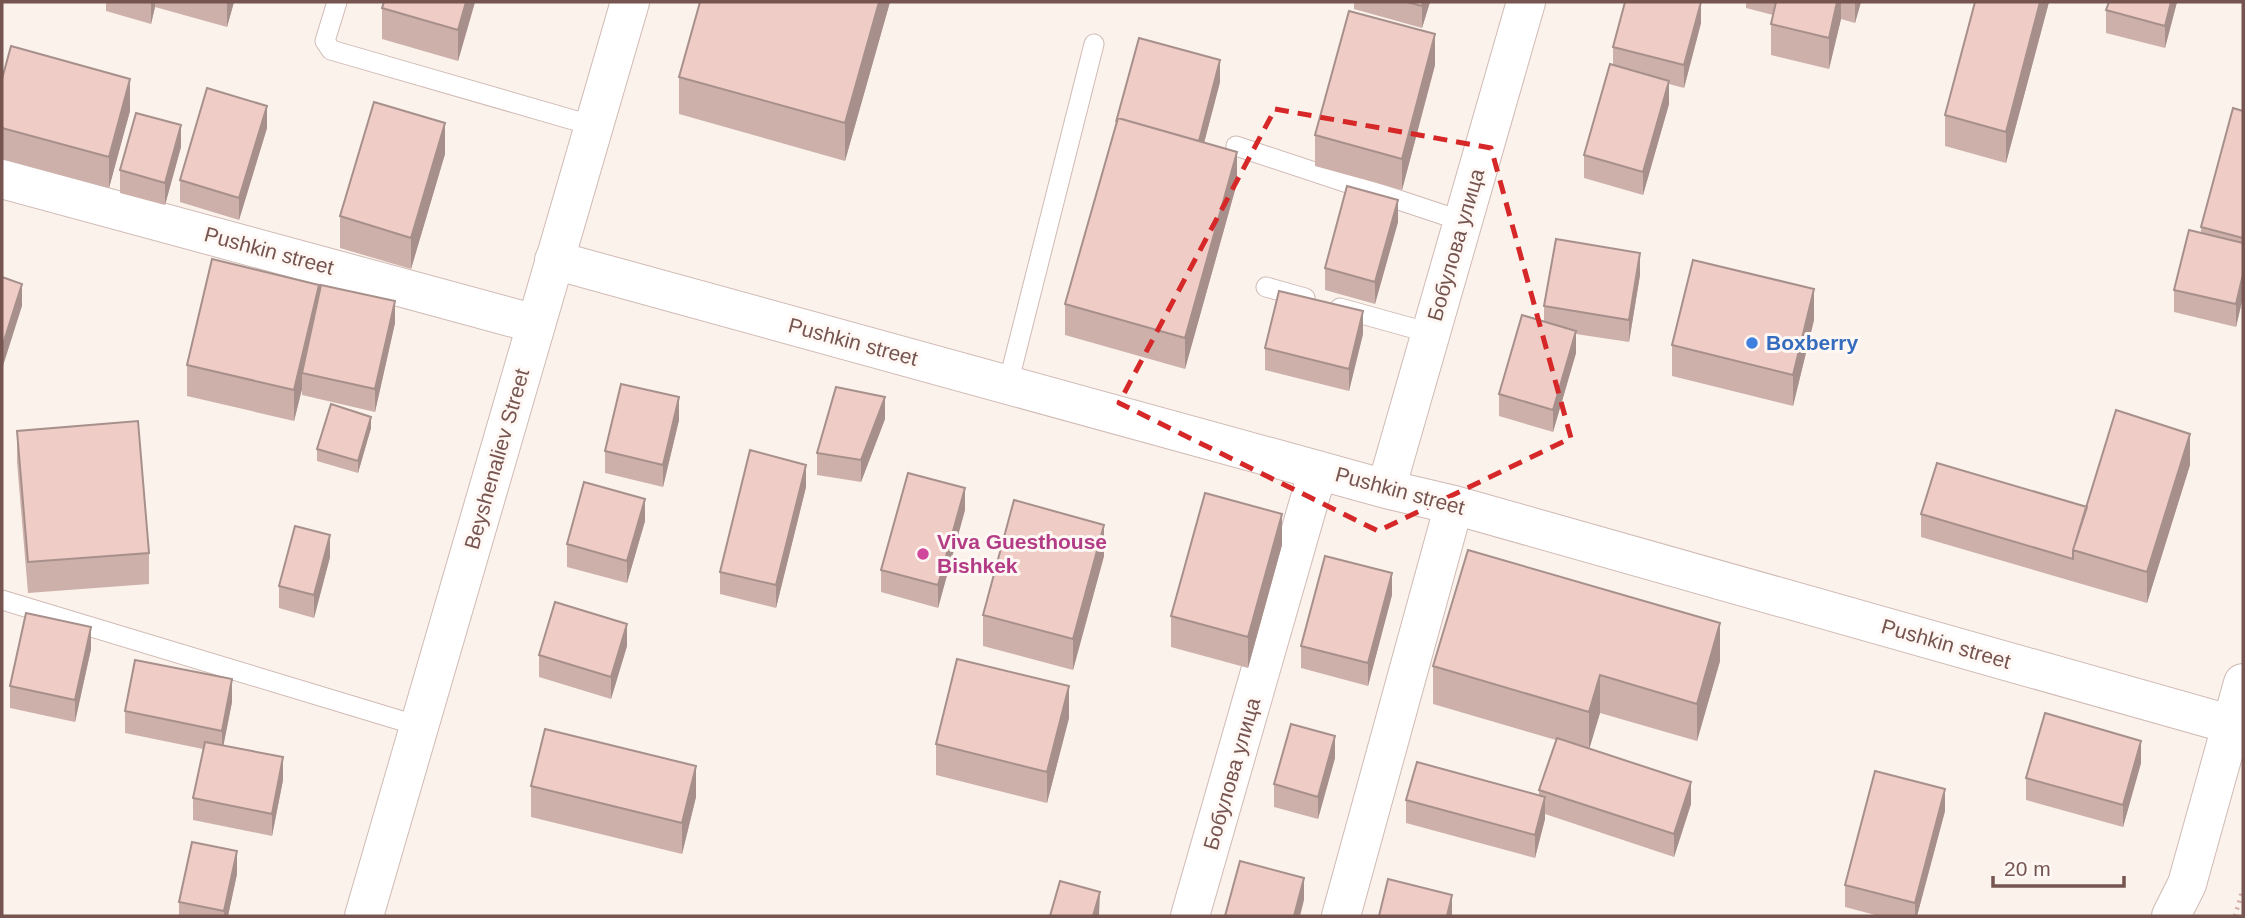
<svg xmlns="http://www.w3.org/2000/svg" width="2245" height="918" viewBox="0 0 2245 918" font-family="Arial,sans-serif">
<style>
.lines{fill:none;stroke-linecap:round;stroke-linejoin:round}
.service-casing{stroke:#d0bab4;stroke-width:21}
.minor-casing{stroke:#d0bab4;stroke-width:40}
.tertiary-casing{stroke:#d0bab4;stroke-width:40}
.path{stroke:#d4afa8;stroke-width:4.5;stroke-dasharray:2 5;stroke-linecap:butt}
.service{stroke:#fff;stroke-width:19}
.minor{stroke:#fff;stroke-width:38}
.tertiary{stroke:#fff;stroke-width:38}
.wall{fill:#ceb0aa}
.shaded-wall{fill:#a7908b}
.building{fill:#efcdc6;stroke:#a7908b;stroke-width:2}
.marked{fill:none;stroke:#d62828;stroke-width:5;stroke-dasharray:14 9;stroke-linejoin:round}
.shop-dot{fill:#3f7fe0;stroke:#fef7f3;stroke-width:2.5}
.hotel-dot{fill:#d1479c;stroke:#fef7f3;stroke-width:2.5}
.labels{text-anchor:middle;stroke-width:6;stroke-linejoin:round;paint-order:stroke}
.street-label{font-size:21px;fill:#765550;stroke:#fef7f3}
.shop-label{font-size:21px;font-weight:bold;fill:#366cbe;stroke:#fef7f3;text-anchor:start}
.hotel-label{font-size:21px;font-weight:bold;fill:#b23c85;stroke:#fef7f3;text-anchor:start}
</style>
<rect width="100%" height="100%" fill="#fbf2ec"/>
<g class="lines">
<g class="service-casing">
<path id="service" d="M337,2L325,41L331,50L594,126
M1236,146L1462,221
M1266,287L1305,298
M1340,308L1430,333
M1008,384L1094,44
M2,600L419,726"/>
</g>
<g class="minor-casing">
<path id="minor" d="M2,179L536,324
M554,260L1386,489L1454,505L2243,728
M1386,489L1526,2
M1190,916L1318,470
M1341,916L1454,505"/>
</g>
<g class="tertiary-casing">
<path id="tertiary" d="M364,916L630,2
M2171,916L2187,884L2243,683"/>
</g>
<path class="path" d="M2235,916L2243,889"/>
<use href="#service" class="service"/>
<use href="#minor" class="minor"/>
<use href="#tertiary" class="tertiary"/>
</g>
<path class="wall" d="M106,2H234L227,27L155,7L151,24L106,11Z
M384,2H475L458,61L382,39V8Z
M700,2H890L845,161L679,114V77Z
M1354,2H1430L1422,28L1354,9Z
M1746,2H1861L1855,23L1841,19L1829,69L1771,55V24L1773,15L1746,8Z
M2049,2L2006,163L1945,146V115Z
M2177,2L2165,48L2106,33V10Z
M1701,23L1684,88L1669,84V104L1643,195L1584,178V155L1613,66V47Z
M1435,65L1402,190L1315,166V135Z
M2,79L130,111L109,188L2,159Z
M1220,82L1204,143L1237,183L1185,369L1065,335V304Z
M2243,111V297L2236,327L2174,312V290L2201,233V227Z
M267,128L239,220L180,202V180Z
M181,147L165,205L120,193V170Z
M445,154L411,269L340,248V216Z
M1398,222L1375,304L1325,290V268Z
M1640,275L1629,342L1576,334V353L1553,432L1499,416V394L1544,321V306Z
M319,295L395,323L375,412L302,395V389L294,421L187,396V365Z
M1814,320L1793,406L1672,376V345Z
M1363,334L1349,391L1265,370V348Z
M885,419L861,482L817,475V453Z
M679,420L663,487L605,473V451Z
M371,428L358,473L317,461V449Z
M17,431L149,553V584L28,593L17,462Z
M2190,465L2147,603L1921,537V514L2087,507Z
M806,487L776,608L720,594V572Z
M965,510L938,608L881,592V570Z
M645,521L627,583L567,567V544Z
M1282,545L1248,668L1171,647V616Z
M1104,556L1073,670L983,646V615Z
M330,557L314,618L279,608V586Z
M1392,595L1368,686L1301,668V646Z
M627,646L611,699L539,677V655Z
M91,649L75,722L10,708V686Z
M1720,661L1697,741L1600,713L1589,748L1691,804L1674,857L1545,814V819L1535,858L1406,823V800L1539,796V790L1556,740L1433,704V666Z
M232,702L223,746L283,780L272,836L193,820V798L203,749L125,733V711Z
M1069,718L1047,803L936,775V744Z
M1335,758L1318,819L1274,807V784Z
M2141,763L2123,827L2026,800V778Z
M531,786L696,797L682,854L531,817Z
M1945,811L1917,916H1879L1845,907V885Z
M237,874L228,916H179V902Z"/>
<path class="shaded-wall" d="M151,2H155V7L151,24Z
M227,2H234L227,27Z
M466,2H475L458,61V30Z
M879,2H890L845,161V123Z
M1423,2H1430L1422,28V6Z
M1701,2V23L1684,88V65Z
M1837,2H1841V19L1829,69V38Z
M1855,2H1861L1855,23Z
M2040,2H2049L2006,163V132Z
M2171,2H2177L2165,48V26Z
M1435,34V65L1402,190V159Z
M1220,60V82L1198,166V143Z
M130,79V111L109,188V157Z
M1669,81V104L1643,195V172Z
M267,106V128L239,220V198Z
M445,123V154L411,269V238Z
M181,125V147L165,205V183Z
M1237,152V183L1185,369V338Z
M1398,200V222L1375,304V282Z
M1640,253V275L1629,342V320Z
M2243,274V297L2236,327V304Z
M22,284V306L2,369V347Z
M319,285V316L302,373V389L294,421V390Z
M1814,289V320L1793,406V375Z
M395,301V323L375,412V389Z
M1363,311V334L1349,391V369Z
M1576,331V353L1553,432V410Z
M679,397V420L663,487V465Z
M885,397V419L861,482V460Z
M371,417V428L358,473V461Z
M2190,434V465L2147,603V572Z
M806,465V487L776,608V585Z
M965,488V510L938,608V585Z
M645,499V521L627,583V561Z
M1282,514V545L1248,668V637Z
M1104,525V556L1073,670V639Z
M330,535V557L314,618V595Z
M1392,573V595L1368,686V663Z
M1720,623V661L1697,741V704Z
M627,624V646L611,699V677Z
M91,627V649L75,722V700Z
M1600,675V713L1589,750V712Z
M232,679V702L222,753V731Z
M1069,686V718L1047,803V772Z
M1335,736V758L1318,819V797Z
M2141,741V763L2123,827V805Z
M283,757V780L272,836V814Z
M696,766V797L682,854V823Z
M1691,782V804L1674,857V834Z
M1945,789V811L1917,916H1915V903Z
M1545,797V819L1535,858V835Z
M237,851V874L228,916H224V911Z
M1304,878V900L1300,916H1294Z
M1100,892L1099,916H1093Z
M1452,895V916H1447Z"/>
<path class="building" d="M384,2H466L458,30L382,8Z
M700,2H879L845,123L679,77Z
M1407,2H1423L1422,6Z
M1625,2H1701L1684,65L1613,47Z
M1776,2H1837L1829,38L1771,24Z
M1975,2H2040L2006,132L1945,115Z
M2109,2H2171L2165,26L2106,10Z
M1349,11L1435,34L1402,159L1315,135Z
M1139,38L1220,60L1199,141L1118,118L1116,122Z
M11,46L130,79L109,157L2,128V79Z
M1610,64L1669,81L1643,172L1584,155Z
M207,88L267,106L239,198L180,180Z
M374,102L445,123L411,238L340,216Z
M2233,108L2243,111V238L2201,227Z
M136,113L181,125L165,183L120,170Z
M1118,118L1237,152L1185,338L1065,304Z
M1347,186L1398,200L1375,282L1325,268Z
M2189,230L2243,243V274L2236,304L2174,290Z
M1556,239L1640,253L1629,320L1544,306Z
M212,259L319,285L294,390L187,365Z
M1693,260L1814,289L1793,375L1672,345Z
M2,277L22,284L2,347Z
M321,285L395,301L375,389L302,373Z
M1279,291L1363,311L1349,369L1265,348Z
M1522,315L1576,331L1553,410L1499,394Z
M621,384L679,397L663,465L605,451Z
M836,387L885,397L861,460L817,453Z
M331,404L371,417L358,461L317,449Z
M2116,410L2190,434L2147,572L2073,550Z
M138,421L149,553L28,562L17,431Z
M750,450L806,465L776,585L720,572Z
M1937,463L2087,507L2073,550V559L1921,514Z
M908,473L965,488L938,585L881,570Z
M584,482L645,499L627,561L567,544Z
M1205,493L1282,514L1248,637L1171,616Z
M1014,500L1104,525L1073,639L983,615Z
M295,526L330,535L314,595L279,586Z
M1468,550L1720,623L1697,704L1600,675L1589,712L1433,666Z
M1325,556L1392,573L1368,663L1301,646Z
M555,602L627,624L611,677L539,655Z
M26,613L91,627L75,700L10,686Z
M957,659L1069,686L1047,772L936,744Z
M135,660L232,679L222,731L125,711Z
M2045,713L2141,741L2123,805L2026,778Z
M1291,724L1335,736L1318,797L1274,784Z
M545,729L696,766L682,823L531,786Z
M1557,738L1691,782L1674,834L1539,790Z
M205,742L283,757L272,814L193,798Z
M1417,762L1545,797L1535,835L1406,800Z
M1875,771L1945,789L1915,903L1845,885Z
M192,842L237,851L224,911L179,902Z
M1240,861L1304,878L1294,916H1225Z
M1388,879L1452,895L1447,916H1379Z
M1060,881L1100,892L1093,916H1050Z"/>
<path class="marked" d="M1275,109L1491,148L1571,438L1378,531L1119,403Z"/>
<circle class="shop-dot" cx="1752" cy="343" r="7"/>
<circle class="hotel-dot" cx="923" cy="554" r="7"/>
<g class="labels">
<g class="street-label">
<text transform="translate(1456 245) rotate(-74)" y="7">Бобулова улица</text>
<text transform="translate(269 251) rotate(15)" y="7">Pushkin street</text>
<text transform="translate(853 342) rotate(15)" y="7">Pushkin street</text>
<text transform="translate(497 459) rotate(-74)" y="7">Beyshenaliev Street</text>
<text transform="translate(1400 491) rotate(15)" y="7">Pushkin street</text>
<text transform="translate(1946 644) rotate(16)" y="7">Pushkin street</text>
<text transform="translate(1232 774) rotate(-74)" y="7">Бобулова улица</text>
</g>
<g class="shop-label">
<text x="1766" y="350">Boxberry</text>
</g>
<g class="hotel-label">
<text x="937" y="549">Viva Guesthouse<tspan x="937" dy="24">Bishkek</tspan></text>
</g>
</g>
<rect width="2245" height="918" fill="none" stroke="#765550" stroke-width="7"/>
<path d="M1993 876v10h131v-10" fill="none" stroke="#765550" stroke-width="3.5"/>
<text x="2004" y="876" font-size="21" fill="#765550" stroke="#fef7f3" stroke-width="5" paint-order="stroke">20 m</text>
</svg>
